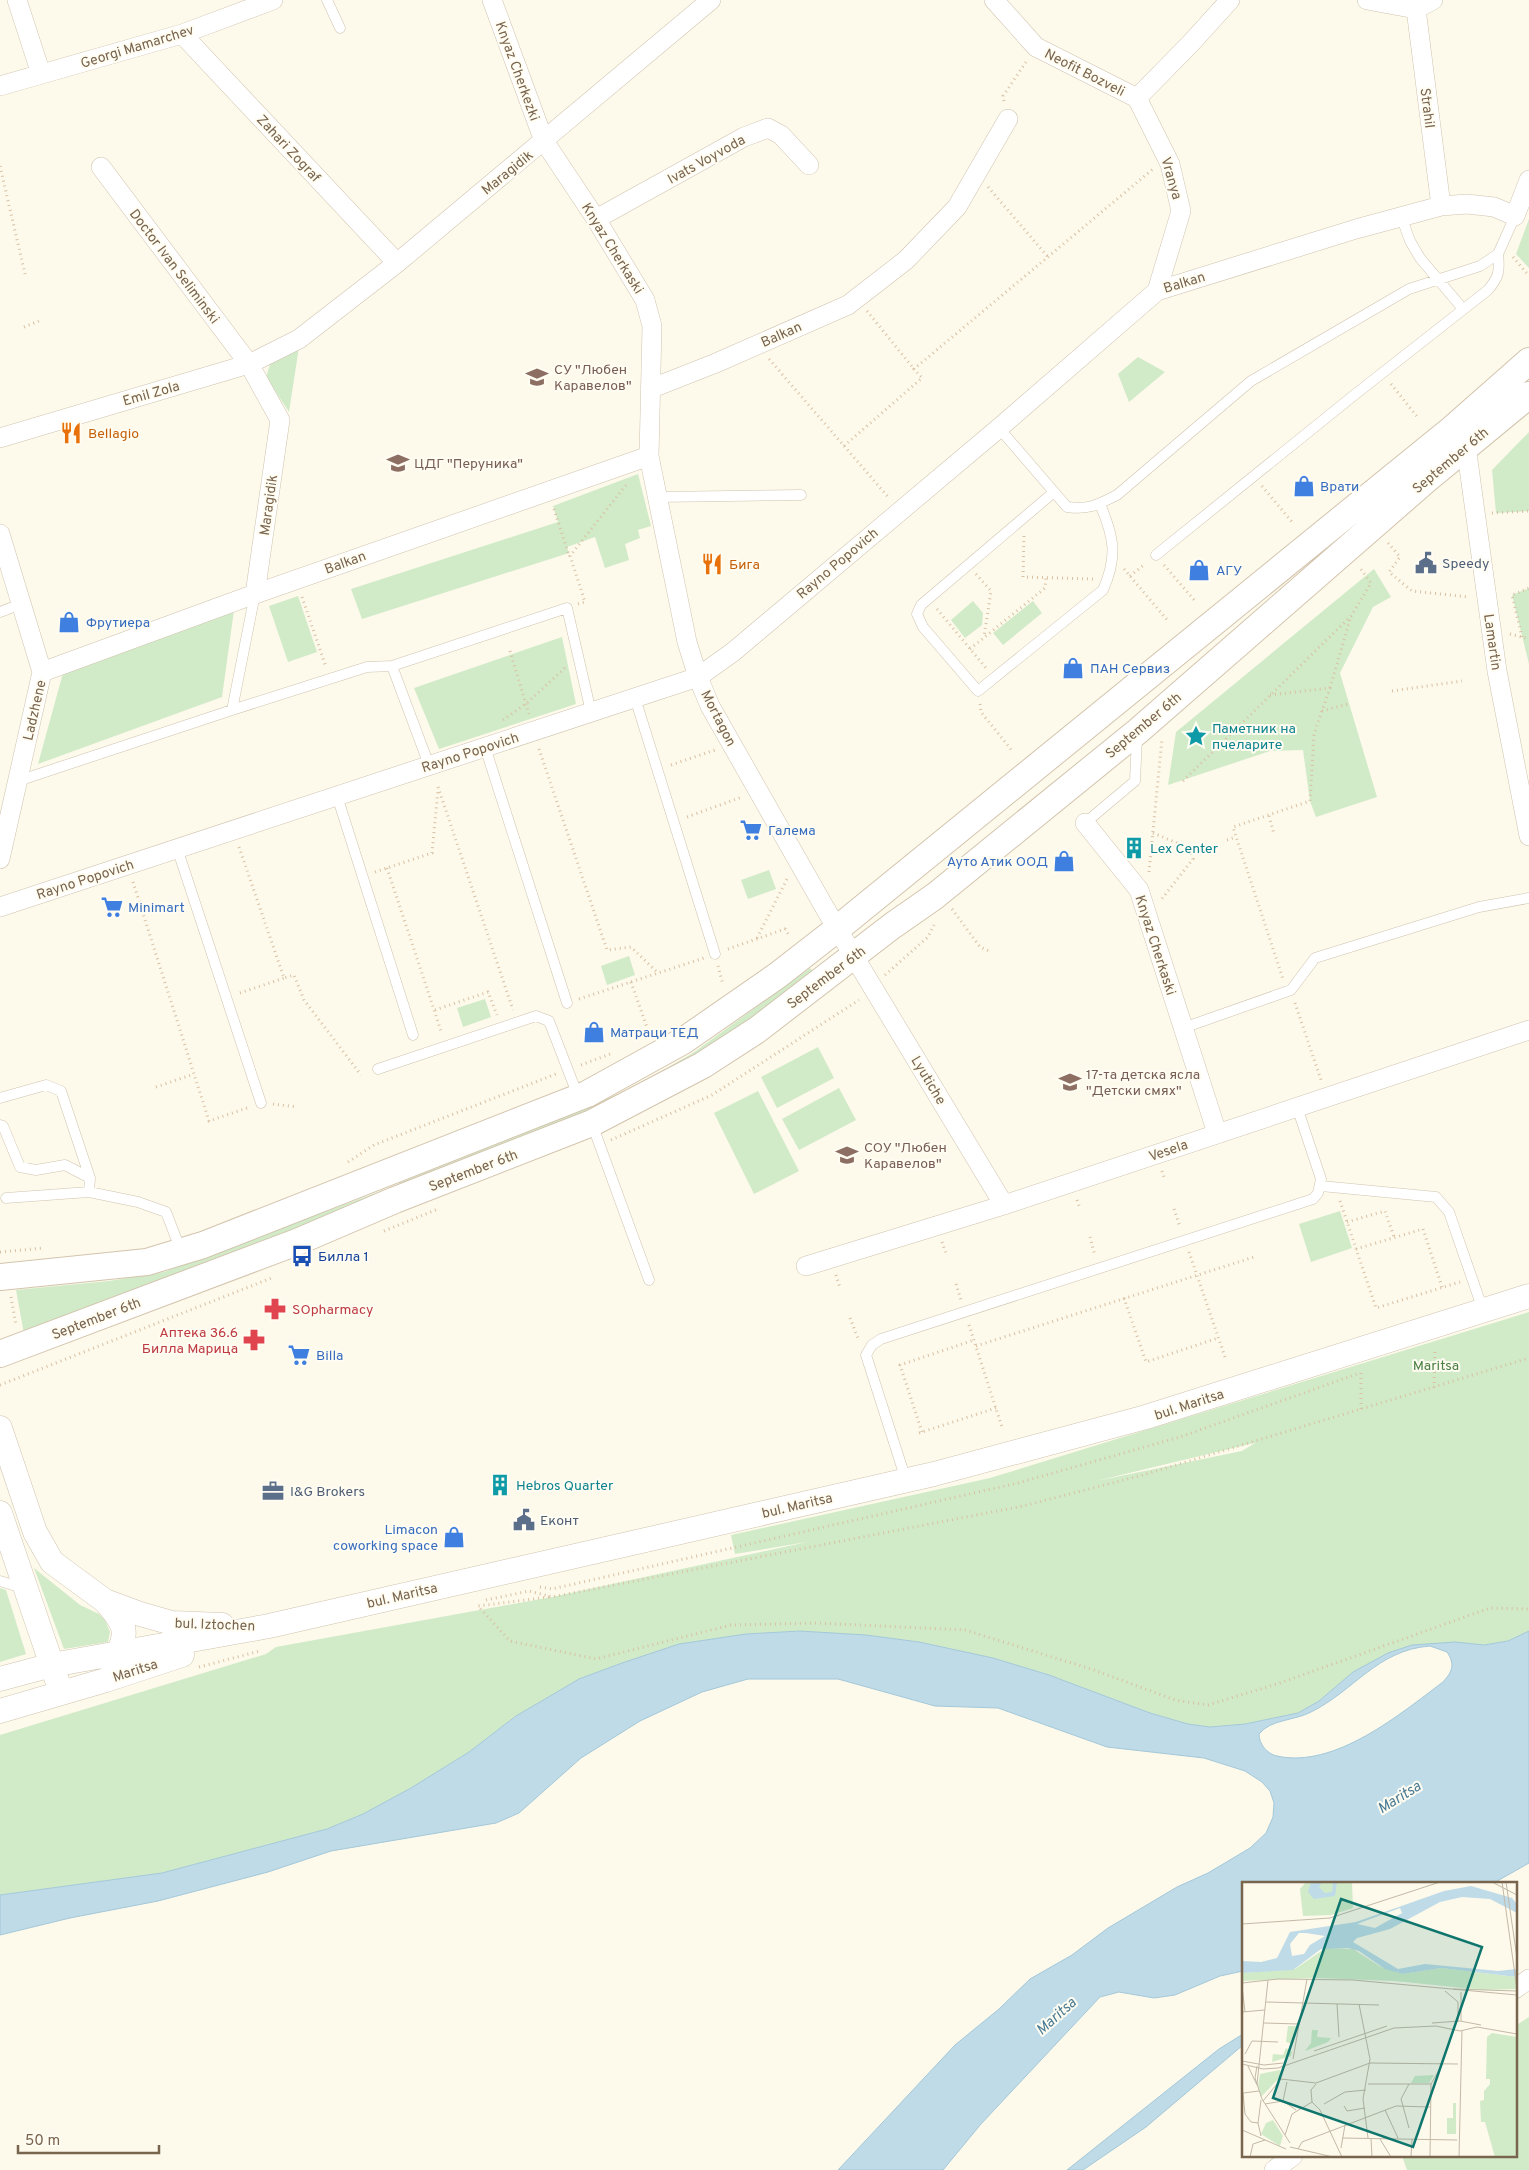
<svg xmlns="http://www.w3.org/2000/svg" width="1529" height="2170" viewBox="0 0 1529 2170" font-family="Overpass,sans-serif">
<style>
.green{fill:#d1ebc8;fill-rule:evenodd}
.water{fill:#bedbe7;stroke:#a4c8d9;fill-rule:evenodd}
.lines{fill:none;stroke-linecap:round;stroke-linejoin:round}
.service-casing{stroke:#d0c3af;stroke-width:11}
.minor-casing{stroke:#d0c3af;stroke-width:20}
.tertiary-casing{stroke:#d0c3af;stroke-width:25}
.secondary-casing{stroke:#d3c4ad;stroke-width:28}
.path{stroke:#d8c1a4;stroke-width:3;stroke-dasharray:1 4;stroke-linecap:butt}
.service{stroke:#fff;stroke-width:10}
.minor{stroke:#fff;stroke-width:19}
.tertiary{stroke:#fff;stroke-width:24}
.secondary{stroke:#fff;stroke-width:26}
.labels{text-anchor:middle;stroke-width:4;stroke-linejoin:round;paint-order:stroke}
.street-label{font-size:14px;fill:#79644d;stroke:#fffcf2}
.education-label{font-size:14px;fill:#785e54;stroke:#fffcf2;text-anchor:start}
.food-label{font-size:14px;fill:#c56008;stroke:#fffcf2;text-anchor:start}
.shop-label{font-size:14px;fill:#366cbe;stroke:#fffcf2;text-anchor:start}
.service-label{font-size:14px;fill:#4e5e75;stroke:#fffcf2;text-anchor:start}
.culture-label{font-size:14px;fill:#0d838f;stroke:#fffcf2;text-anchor:start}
.transit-label{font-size:14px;fill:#164399;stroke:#fffcf2;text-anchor:start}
.health-label{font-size:14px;fill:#be3a42;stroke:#fffcf2;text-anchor:start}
.park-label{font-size:14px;fill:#4c7f44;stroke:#fffcf2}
.water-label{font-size:15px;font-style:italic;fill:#497a93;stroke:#fffcf2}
.inset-road{fill:none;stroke:#c4b9a7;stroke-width:1}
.view{fill:#0f766e;fill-opacity:0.15;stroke:#0f766e;stroke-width:2.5}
.inset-edge{fill:none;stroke:#79644d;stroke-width:2.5}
</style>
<rect width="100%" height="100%" fill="#fdf9eb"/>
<path class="green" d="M1529,219V268L1516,254Z
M299,347L289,412L266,377L271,361Z
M1138,357L1165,372L1129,402L1118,374Z
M1529,432V511L1496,513L1492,470Z
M638,474L651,526L638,530L640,538L625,544L629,560L605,568L595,537L567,547L569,553L362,619L351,589L558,522L553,506Z
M1374,569L1391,597L1373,607L1340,673L1377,797L1316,817L1310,801L1303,750L1270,751L1168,785L1176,732Z
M1529,588V664L1512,595Z
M298,596L317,652L288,662L269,606Z
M973,601L983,613L982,625L965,638L951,620Z
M1033,601L1042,613L1003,645L993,633Z
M234,610L222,697L38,764L63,673Z
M562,637L576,704L439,749L414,688Z
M769,870L776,889L748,899L741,880Z
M629,956L635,975L607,985L601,966Z
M810,968L814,972L695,1059L633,1094L400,1186L399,1183L631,1089L693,1053Z
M485,999L491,1017L463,1027L457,1008Z
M818,1047L834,1078L777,1108L761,1077Z
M839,1088L856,1120L799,1150L782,1119Z
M758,1091L799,1171L754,1194L714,1113Z
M386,1189L388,1194L24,1334L16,1290L109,1281L164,1272Z
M1340,1211L1352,1248L1311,1262L1299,1224Z
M1529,1312V1631L1508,1641L1484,1645L1467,1643L1412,1645L1353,1672L1319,1701L1298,1713L1245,1724L1210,1727L1188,1724L1150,1713L1049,1675L993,1658L919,1642L866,1635L800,1631L746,1634L679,1644L622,1663L579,1679L516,1716L469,1752L411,1788L363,1814L327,1829L162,1873L0,1895V1735L266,1654L276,1647L552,1597L807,1542L735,1554L731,1535L990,1478ZM1255,1443L1242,1451L1096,1481L1254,1443Z
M34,1568L80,1605L99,1614L105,1620L110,1632L108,1642L64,1649Z
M0,1588L6,1590L26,1654L0,1662Z
M1529,2017V2170H1407L1402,2156H1515V2026Z"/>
<path class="water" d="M800,1631L866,1635L919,1642L993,1658L1049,1675L1150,1713L1188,1724L1210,1727L1245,1724L1298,1713L1319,1701L1353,1672L1388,1653L1412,1645L1455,1642L1484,1645L1508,1641L1529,1631V1863L1492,1884H1243V1971L1220,1976L1175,1995L1154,1998L1119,1992L1100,1997L981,2124L943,2170H838L955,2045L999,2009L1030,1979L1072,1955L1108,1928L1177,1887L1208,1873L1250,1848L1266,1833L1273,1817L1274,1803L1270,1791L1262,1782L1245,1771L1204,1758L1107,1747L998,1708L935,1706L838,1679H748L702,1692L640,1721L581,1758L519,1813L496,1823L331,1851L268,1872L158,1901L70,1918L0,1935V1895L162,1873L327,1829L363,1814L411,1788L469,1752L516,1716L579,1679L622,1663L679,1644L746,1634ZM1430,1646L1447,1652C1455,1664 1453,1671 1443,1682C1400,1714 1335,1769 1277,1756C1267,1754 1259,1744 1259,1734C1271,1719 1294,1721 1311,1712C1354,1691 1377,1650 1430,1646Z
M1243,2034V2045L1146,2127L1083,2170H1067L1219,2049Z"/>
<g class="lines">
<g class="service-casing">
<path id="service" d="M327,0L340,28
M1401,216L1410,241L1420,258L1463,309
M999,428L1067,507C1089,510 1097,505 1117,495L1251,381L1409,289L1480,266L1498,254L1515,216
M1054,492L921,605L917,614L923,627L978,691L1103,590C1118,556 1114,537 1100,504
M657,497L801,495
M1156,555L1353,396L1488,290C1499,277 1500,271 1498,254
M0,612L21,604
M635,698L715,954
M232,710L255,594
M485,747L567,1003
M429,765L392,666L567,608L591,712
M18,781L232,710L367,667L392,666
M337,796L413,1035
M1085,823L1135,781L1137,737
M177,848L261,1103
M1183,1028L1291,990L1315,958L1479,907L1529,898
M378,1069L536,1016L549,1021L578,1096
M0,1098L46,1085L61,1091L90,1178L89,1192
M592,1124L649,1280
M0,1125L3,1126L20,1167L36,1170L65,1165L90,1178
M1321,1186L1436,1197L1449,1212L1483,1310
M6,1198L89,1192L138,1202L166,1212L181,1251
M906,1480L866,1355L872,1345L881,1339L1313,1199L1318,1193L1321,1179L1297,1107
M0,1581L23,1588"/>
</g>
<g class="minor-casing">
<path id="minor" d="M17,0L41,74
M492,0L544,141L596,219L645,300L652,326L649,456L687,642L698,677L710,706L826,910L1004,1205
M994,0L1036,47L1137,98
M1367,0L1416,9L1433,0
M1416,9L1441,206
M182,34L397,263
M0,86L182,34L273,0
M1137,98L1170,164L1181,211L1157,291
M1137,98L1191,43L1230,0
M101,167L249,364L280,420L255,594
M596,219L744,137L768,128L781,135L809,165
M650,389L716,363L848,305L906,260L957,207L1008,119
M0,438L249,364L299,339L397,263L711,0
M1466,446L1497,671L1529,836
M0,534L42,672L0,859
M42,672L255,594L649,456
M1085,823L1139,890L1217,1133
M0,907L698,677L733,652L999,428L1157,291L1356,229L1441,206L1467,204L1494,207L1515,216L1529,180
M806,1266L1004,1205L1529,1030
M1515,1989L1529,1979
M1274,2170L1293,2156"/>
</g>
<g class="tertiary-casing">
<path id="tertiary" d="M0,1428L35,1532L52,1562L105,1601L140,1614L172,1623L222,1625
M0,1513L57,1680
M105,1601C129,1628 128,1633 113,1666
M0,1679L52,1665L269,1626L934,1474L1146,1417L1529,1296
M0,1711L106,1680L182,1655"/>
</g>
<g class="secondary-casing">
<path id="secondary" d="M0,1277L147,1262L203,1245L587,1094L683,1041L778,975L837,929L1453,428L1529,361
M0,1354L297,1242L395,1200L592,1123L703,1065L757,1030L892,926L935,896L1138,731L1426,480L1529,395"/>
</g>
<path class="path" d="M1004,101L1003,96L1026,62
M0,166L25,274
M988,187L1048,257
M1513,257L1529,276
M867,311L914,369
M24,327L39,321
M769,359L889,498
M1391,384L1419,419
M844,446L922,378L914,369L1153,169
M1262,486L1292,522
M554,509L569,555
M1492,513L1529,511
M1024,536L1023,577L1093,579
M1388,543L1400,557L1389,572L1412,591L1469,597
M1164,565L1195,601
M1124,569L1169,622
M976,574L991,591L984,637
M1130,576L1145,564
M302,597L326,667
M578,604L585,602L570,556L626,485
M937,609L986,668
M1510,634L1529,639
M1522,637L1512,595L1529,588
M970,649L1045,588L1046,578
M510,651L529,714
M1330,688L1351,616
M1392,691L1462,681
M1270,695L1330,688L1314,734L1310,801L1233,827L1283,979
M980,704L981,712L1013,752
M1322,711L1348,704
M503,720L527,703L567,666
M539,749L607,950L631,947L658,973
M671,765L715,750
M1183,781L1351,616L1371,583L1360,568
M438,787L513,1010
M1269,816L1274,834
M687,817L742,797
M1153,833L1189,848L1193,859L1161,900
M1227,840L1236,837
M239,847L284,978L294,975L304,1000L361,1075
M1191,852L1203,848
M387,868L442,1034
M375,872L432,853L438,790
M1149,872L1162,739
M133,882L209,1121L250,1107
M952,909L980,947L989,951
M757,938L787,879
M728,949L785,929L790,937
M718,966L723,985
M885,975L928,937L934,925
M631,982L650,1036
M240,993L284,978
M579,999L704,958
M1295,1003L1321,1080
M435,1010L488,992L497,1015
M581,1065L610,1054
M156,1087L194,1074
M273,1104L297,1107
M611,1140L712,1095L859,1000
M348,1162L374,1145L556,1074
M1162,1171L1165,1180
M1077,1200L1080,1208
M1340,1201L1376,1308L1460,1282
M1174,1209L1180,1227
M1347,1222L1385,1211L1394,1237
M384,1231L438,1209
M1090,1237L1095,1256
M942,1242L946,1253
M1356,1249L1423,1229L1442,1287
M0,1252L44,1248
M1189,1252L1225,1357
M836,1275L840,1288
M956,1284L961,1300
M11,1297L16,1325
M1124,1298L1146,1362L1218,1338
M850,1318L859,1341
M969,1325L1002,1427
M976,1346L1254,1257
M1361,1373V1409
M0,1385L274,1277
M1434,1388L1435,1348
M922,1432L900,1365L974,1340
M919,1433L996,1408
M540,1587L552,1589L1018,1483L1180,1437L1357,1374
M549,1597L478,1606L510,1641L596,1659L731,1625L816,1623L965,1630L1094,1670L1175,1700L1208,1705L1280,1683L1490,1608L1529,1609
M486,1600L529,1591L552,1597L1023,1506L1143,1475L1529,1358
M199,1667L260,1651"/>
<use href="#service" class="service"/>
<use href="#minor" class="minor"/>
<use href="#tertiary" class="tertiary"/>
<use href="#secondary" class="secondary"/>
</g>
<defs>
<g id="school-bare" transform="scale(1.725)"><path d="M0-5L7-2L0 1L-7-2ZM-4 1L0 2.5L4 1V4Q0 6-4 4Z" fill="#8d6e63" stroke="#fffcf2" stroke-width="2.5" paint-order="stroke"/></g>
<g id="restaurant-bare" transform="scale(1.725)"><path d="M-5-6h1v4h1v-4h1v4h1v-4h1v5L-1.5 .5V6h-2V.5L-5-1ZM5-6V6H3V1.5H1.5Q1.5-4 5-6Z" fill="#e8710a" stroke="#fffcf2" stroke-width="2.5" paint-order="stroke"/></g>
<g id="shop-bare" transform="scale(1.725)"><path d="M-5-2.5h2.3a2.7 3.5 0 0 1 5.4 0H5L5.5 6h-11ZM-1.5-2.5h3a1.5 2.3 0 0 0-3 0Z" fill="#3f7fe0" stroke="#fffcf2" stroke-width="2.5" paint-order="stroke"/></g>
<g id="civic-bare" transform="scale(1.725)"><path d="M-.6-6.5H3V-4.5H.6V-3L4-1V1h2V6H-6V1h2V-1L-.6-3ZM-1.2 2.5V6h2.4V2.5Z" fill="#5c6f8a" stroke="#fffcf2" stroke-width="2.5" paint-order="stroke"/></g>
<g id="sight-bare" transform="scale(1.725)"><path d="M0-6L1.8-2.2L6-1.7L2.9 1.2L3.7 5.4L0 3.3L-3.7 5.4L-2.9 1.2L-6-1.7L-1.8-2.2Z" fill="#0f9aa8" stroke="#fffcf2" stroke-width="2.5" paint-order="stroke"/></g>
<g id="supermarket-bare" transform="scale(1.725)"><path d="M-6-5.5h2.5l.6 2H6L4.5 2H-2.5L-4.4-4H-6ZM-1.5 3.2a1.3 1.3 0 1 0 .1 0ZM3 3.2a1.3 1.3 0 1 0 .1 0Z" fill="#3f7fe0" stroke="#fffcf2" stroke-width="2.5" paint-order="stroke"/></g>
<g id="building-bare" transform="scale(1.725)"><path d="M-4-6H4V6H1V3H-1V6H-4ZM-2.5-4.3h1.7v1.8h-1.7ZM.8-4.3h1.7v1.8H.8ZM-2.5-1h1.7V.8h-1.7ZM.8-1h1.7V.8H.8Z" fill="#0f9aa8" stroke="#fffcf2" stroke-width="2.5" paint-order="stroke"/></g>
<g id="bus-bare" transform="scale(1.725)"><path d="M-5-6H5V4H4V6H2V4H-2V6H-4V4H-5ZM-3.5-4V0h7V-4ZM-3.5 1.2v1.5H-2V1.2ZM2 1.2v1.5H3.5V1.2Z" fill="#1a4fb4" stroke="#fffcf2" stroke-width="2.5" paint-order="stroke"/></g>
<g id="pharmacy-bare" transform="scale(1.725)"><path d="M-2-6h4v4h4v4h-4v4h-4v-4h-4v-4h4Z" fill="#e0444e" stroke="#fffcf2" stroke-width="2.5" paint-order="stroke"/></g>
<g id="office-bare" transform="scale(1.725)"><path d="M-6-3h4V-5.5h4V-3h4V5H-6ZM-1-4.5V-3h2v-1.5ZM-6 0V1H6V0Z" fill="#5c6f8a" stroke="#fffcf2" stroke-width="2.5" paint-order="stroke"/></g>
</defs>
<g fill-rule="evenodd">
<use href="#school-bare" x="537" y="377"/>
<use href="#restaurant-bare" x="71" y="433"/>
<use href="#school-bare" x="398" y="463"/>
<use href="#shop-bare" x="1304" y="486"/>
<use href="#civic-bare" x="1426" y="563"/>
<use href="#restaurant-bare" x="712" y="564"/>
<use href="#shop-bare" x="1199" y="570"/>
<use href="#shop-bare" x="69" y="622"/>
<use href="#shop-bare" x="1073" y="668"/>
<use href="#sight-bare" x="1196" y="736"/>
<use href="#supermarket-bare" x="751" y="830"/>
<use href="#building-bare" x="1134" y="848"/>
<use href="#shop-bare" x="1064" y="861"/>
<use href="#supermarket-bare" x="112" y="907"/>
<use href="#shop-bare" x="594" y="1032"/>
<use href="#school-bare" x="1070" y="1082"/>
<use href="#school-bare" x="847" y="1155"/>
<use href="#bus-bare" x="302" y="1256"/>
<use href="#pharmacy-bare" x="275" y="1309"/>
<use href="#pharmacy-bare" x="254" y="1340"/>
<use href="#supermarket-bare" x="299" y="1355"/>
<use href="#building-bare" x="500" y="1485"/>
<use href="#office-bare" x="273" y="1491"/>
<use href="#civic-bare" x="524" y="1520"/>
<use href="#shop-bare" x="454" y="1537"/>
</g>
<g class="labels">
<g class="street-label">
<text transform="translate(137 46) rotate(-17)" y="5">Georgi Mamarchev</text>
<text transform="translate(518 71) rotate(70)" y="5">Knyaz Cherkezki</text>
<text transform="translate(1085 72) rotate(27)" y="5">Neofit Bozveli</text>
<text transform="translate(1428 108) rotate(83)" y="5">Strahil</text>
<text transform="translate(289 148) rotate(47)" y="5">Zahari Zograf</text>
<text transform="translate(706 159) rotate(-29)" y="5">Ivats Voyvoda</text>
<text transform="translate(507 172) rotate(-39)" y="5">Maragidik</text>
<text transform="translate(1172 178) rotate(74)" y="5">Vranya</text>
<text transform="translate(613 248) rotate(58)" y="5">Knyaz Cherkaski</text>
<text transform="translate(175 266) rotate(53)" y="5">Doctor Ivan Seliminski</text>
<text transform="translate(1184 282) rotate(-17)" y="5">Balkan</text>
<text transform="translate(781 334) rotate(-24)" y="5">Balkan</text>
<text transform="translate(151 393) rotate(-16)" y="5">Emil Zola</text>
<text transform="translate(1450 460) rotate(-40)" y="5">September 6th</text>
<text transform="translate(268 505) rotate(-82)" y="5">Maragidik</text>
<text transform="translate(345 562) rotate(-20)" y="5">Balkan</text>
<text transform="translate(837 563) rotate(-40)" y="5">Rayno Popovich</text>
<text transform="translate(1493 642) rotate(82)" y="5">Lamartin</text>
<text transform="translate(34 710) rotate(-77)" y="5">Ladzhene</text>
<text transform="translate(719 718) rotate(63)" y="5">Mortagon</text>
<text transform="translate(1143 725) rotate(-40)" y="5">September 6th</text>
<text transform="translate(470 752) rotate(-18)" y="5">Rayno Popovich</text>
<text transform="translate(85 879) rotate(-18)" y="5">Rayno Popovich</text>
<text transform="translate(1156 945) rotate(72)" y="5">Knyaz Cherkaski</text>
<text transform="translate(826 977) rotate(-37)" y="5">September 6th</text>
<text transform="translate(929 1080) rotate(59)" y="5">Lyutiche</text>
<text transform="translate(1168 1150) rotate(-19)" y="5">Vesela</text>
<text transform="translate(473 1170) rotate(-21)" y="5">September 6th</text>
<text transform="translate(96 1318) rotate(-21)" y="5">September 6th</text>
<text transform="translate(1189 1404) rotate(-18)" y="5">bul. Maritsa</text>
<text transform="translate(797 1505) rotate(-13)" y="5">bul. Maritsa</text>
<text transform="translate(402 1595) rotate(-13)" y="5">bul. Maritsa</text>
<text transform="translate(215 1624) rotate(2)" y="5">bul. Iztochen</text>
<text transform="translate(135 1670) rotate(-18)" y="5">Maritsa</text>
</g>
<g class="education-label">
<text x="554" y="374">СУ "Любен<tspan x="554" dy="16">Каравелов"</tspan></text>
<text x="414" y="468">ЦДГ "Перуника"</text>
<text x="1086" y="1079">17-та детска ясла<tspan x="1086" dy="16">"Детски смях"</tspan></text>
<text x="864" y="1152">СОУ "Любен<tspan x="864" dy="16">Каравелов"</tspan></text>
</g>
<g class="food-label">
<text x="88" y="438">Bellagio</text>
<text x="729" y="569">Бига</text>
</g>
<g class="shop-label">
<text x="1320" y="491">Врати</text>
<text x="1216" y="575">АГУ</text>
<text x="86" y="627">Фрутиера</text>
<text x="1090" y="673">ПАН Сервиз</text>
<text x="768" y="835">Галема</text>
<text x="1048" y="866" text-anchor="end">Ауто Атик ООД</text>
<text x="128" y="912">Minimart</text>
<text x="610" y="1037">Матраци ТЕД</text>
<text x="316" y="1360">Billa</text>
<text x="438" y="1534" text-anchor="end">Limacon<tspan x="438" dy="16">coworking space</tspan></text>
</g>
<g class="service-label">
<text x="1442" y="568">Speedy</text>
<text x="290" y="1496">I&amp;G Brokers</text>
<text x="540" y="1525">Еконт</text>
</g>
<g class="culture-label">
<text x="1212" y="733">Паметник на<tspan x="1212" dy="16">пчеларите</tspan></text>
<text x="1150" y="853">Lex Center</text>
<text x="516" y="1490">Hebros Quarter</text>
</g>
<g class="transit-label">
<text x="318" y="1261">Билла 1</text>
</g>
<g class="health-label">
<text x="292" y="1314">SOpharmacy</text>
<text x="238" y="1337" text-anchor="end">Аптека 36.6<tspan x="238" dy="16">Билла Марица</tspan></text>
</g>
<g class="park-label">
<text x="1436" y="1370">Maritsa</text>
</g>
<g class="water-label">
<text transform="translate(1399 1797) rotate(-32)" y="5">Maritsa</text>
<text transform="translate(1056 2016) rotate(-42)" y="5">Maritsa</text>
</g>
</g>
<g transform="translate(1242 1882)">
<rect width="275" height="275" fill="#fdf9eb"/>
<path d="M64,0H110L111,26L89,33L61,34L58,7ZM84,66L111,67L139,85L161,92L199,86L275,95V107L241,108L153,99L74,96L0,99V91L53,87ZM46,144H55L51,162L44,160ZM70,148H76L75,155L89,156L86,160L63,169L69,161ZM250,151L275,155V275H253L243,240H239L238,219L242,218V209L248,202V197H244L245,155ZM44,166L50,170L49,174L30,180L31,172L41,173ZM38,188L40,193L19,215L16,204L18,192ZM192,193L187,201H169L173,194ZM211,221H214V252H205V236H211ZM31,238L41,254L38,264L19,252L24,241Z" fill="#d1ebc8"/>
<path d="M69,0H80L77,5L83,11L90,10L91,0H95L93,14L72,17L66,10ZM229,4L270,16L275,22V31L248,17L220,15L198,20L148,47L115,56L111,60L156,87L183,82L256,89L275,87V95L199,86L161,92L143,87L117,69L106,66L79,67L51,88L0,91V79L19,80L35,76L48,50L114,40L202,9ZM158,26L160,31L133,46L115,42ZM57,51H64L83,54L68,63L62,72L50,74L48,62Z" fill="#bedbe7" fill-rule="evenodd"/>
<path class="inset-road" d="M250,0L275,13M260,0L275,107M264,0L275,76M0,42L88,36L198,0M0,101L36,97L111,98L275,113M0,104L3,130M211,107L275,109M203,109L216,120V140M219,110V139M24,120L137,123M95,122L97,155M117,122L128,177L121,217L126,256M0,130L23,128M22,141L57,142M190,141L218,139L239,143M72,169L145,144M3,172L10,159L36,160M51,177L65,97M0,179L22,183L41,181M0,182L21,187L36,186L152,146L194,144L218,149L235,145L275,152M6,184L15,203M15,184L13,196L20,217L48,261M15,202L26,98M126,202H189M167,202L159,217L167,246M21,219L39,197L74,201L128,181L216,182M41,219L45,200M70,220L78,228L100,275M70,220L69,208L74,202M23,222L41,219L54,228M82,222L103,210L124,208M102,224L105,229L123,226M143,228L156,256M16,241L9,240L3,232L1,211L17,209M0,248L44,267M43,253L50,232L70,220M19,254L16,241L19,218M100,256L215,258M129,256L130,275M138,257L149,275M48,265L91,275M99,266L103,243M56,267L60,260L154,224L188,225M8,275L11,262L23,258M169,275L170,257M188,275L189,202L201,181M217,275L220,148"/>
<path class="view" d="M99,17L240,65L171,265L31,216Z"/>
<rect width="275" height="275" class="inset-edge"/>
</g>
<path d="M18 2145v8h141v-8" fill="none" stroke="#79644d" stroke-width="2.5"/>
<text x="25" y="2145" font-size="15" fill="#79644d" stroke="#fffcf2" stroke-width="4" paint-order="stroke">50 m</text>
</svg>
